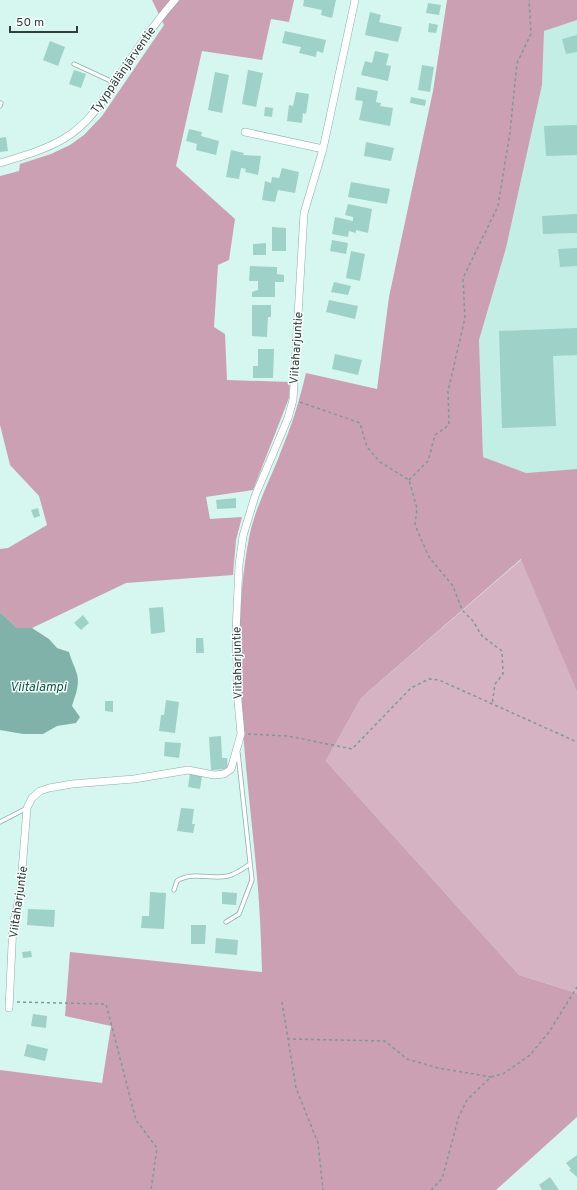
<svg xmlns="http://www.w3.org/2000/svg" width="577" height="1190" viewBox="0 0 577 1190" font-family="Overpass,sans-serif">
<style>
.built{fill:#c2eee5}
.green{fill:#d5b3c2}
.forest{fill:#caa0b2}
.water{fill:#80b2a9}
.building{fill:#9ed1c7}
.lines{fill:none;stroke-linecap:round;stroke-linejoin:round}
.lane-casing{stroke:#8dada7;stroke-width:5}
.street-casing{stroke:#8dada7;stroke-width:8}
.path{stroke:#809793;stroke-width:1.5;stroke-dasharray:3 3;stroke-linecap:butt}
.lane{stroke:#fff;stroke-width:3.5}
.street{stroke:#fff;stroke-width:7}
.labels{text-anchor:middle;stroke-width:3;stroke-linejoin:round;paint-order:stroke}
.street-label{font-size:12px;fill:#313e3c;stroke:#f7fefc}
.water-label{font-size:13px;font-style:italic;fill:#0c554b;stroke:#f7fefc}
</style>
<rect width="100%" height="100%" fill="#d6f7f0"/>
<path class="built" d="M577,20V469L526,473L483,457L479,340L506,248L542,85L544,31Z"/>
<path class="green" d="M522,559L577,692V993L519,975L326,761L361,698Z"/>
<path class="forest" d="M152,0H294L289,22L271,19L262,60L202,51L176,166L235,219L229,260L218,265L214,327L225,334L227,380L290,382L289,398L253,490L206,497L210,519L242,517L236,540L233,575L126,583L32,628H17L0,612V549L8,548L47,525L39,496L10,465L0,425V176L19,171L20,164L51,154L70,145L84,135L102,116L164,25Z
M447,0H577V20L544,31L542,85L506,248L479,340L483,457L526,473L577,469V692L521,559L361,698L326,761L519,975L577,993V1117L496,1190H0V1070L102,1083L111,1026L65,1016L70,952L262,972C261,940 260,909 257,877C247,767 228,648 249,538C255,506 272,477 283,446C293,422 300,398 306,373L377,389L389,297L433,91Z"/>
<path class="water" d="M0,612L17,628H32L49,639L57,648L69,652C71,660 75,667 77,674C80,685 75,696 72,706L80,717L76,723L57,726L43,734H23L0,730Z"/>
<path class="building" d="M304,0H336L332,18L321,15L322,10L303,6Z
M428,3L441,5L439,15L426,13Z
M370,12L381,15L379,22L402,27L398,42L365,35Z
M429,23L438,25L436,33L428,32Z
M285,31L326,40L323,53L317,51L316,57L299,53L301,47L282,43Z
M577,35V52L566,54L562,39Z
M50,41L65,47L58,66L43,60Z
M375,51L389,54L386,65L391,66L388,81L361,75L365,61L372,63Z
M422,65L434,67L430,92L418,90Z
M74,70L86,74L81,88L69,84Z
M248,70L263,73L256,107L242,104Z
M215,72L229,75L222,113L208,110Z
M357,87L378,91L376,102L381,103L380,106L393,108L390,126L359,120L363,101L355,100Z
M296,92L309,94L306,114L303,113L302,123L287,121L289,105L293,106Z
M411,97L426,100L425,106L410,103Z
M265,107L273,108L272,117L264,116Z
M577,125V155L546,156L544,126Z
M189,129L202,132L201,136L219,141L216,155L196,150L197,144L186,141Z
M6,137L8,151L0,152V138Z
M366,142L394,148L391,161L364,156Z
M231,150L244,153L243,155L261,156L258,175L245,172L246,169L241,168L239,179L226,177Z
M282,168L299,172L295,193L278,190L275,202L262,200L265,181L271,183L272,177L279,178Z
M351,182L390,189L387,204L348,197Z
M348,204L372,209L368,233L356,230V233L349,231L348,237L332,234L335,217L353,221V217L345,215Z
M577,214V233L543,234L542,216Z
M272,227L286,228V251H272Z
M332,240L348,243L346,254L330,251Z
M266,243V255H253V244Z
M577,248V266L560,267L558,249Z
M351,251L365,254L360,281L346,278Z
M250,266L277,267V274L284,275V282H275V297H252V292L258,290V281H249Z
M334,282L351,286L348,295L331,292Z
M329,300L358,306L355,319L326,312Z
M252,305H271V317H268L267,337L252,336Z
M577,328V355L553,356L556,426L502,428L499,331Z
M258,349H274L273,378H253V366H258Z
M335,354L362,360L358,375L332,369Z
M236,498V508L217,509L216,500Z
M38,508L40,516L34,518L31,510Z
M163,607L165,632L151,634L149,608Z
M83,615L89,623L81,630L74,623Z
M196,638H203L204,653H196Z
M166,700L179,702L175,733L159,731L161,715H164Z
M105,701H113V712L105,711Z
M221,736L222,758H227L228,769L211,770L209,737Z
M165,742L181,743L179,758L164,756Z
M190,773L202,776L200,789L188,787Z
M181,808L194,809L192,824H195L193,833L177,831Z
M150,892L166,893L164,929L141,928L142,916H149Z
M222,892L237,893L236,905L222,904Z
M28,909L55,910L54,927L27,925Z
M191,925H206L205,944H191Z
M216,938L238,940L237,955L215,953Z
M31,951L32,957L23,958L22,952Z
M33,1014L47,1016L46,1028L31,1026Z
M27,1044L48,1049L45,1061L24,1056Z
M577,1155V1177L569,1170L571,1169L566,1163Z
M550,1177L559,1190H542L539,1185Z"/>
<g class="lines">
<g class="lane-casing">
<path id="lane" d="M74,64L115,83
M0,106L1,103
M0,822L27,808
M174,890L177,881C192,871 211,880 228,876C236,874 243,869 250,864
M226,922L239,914L252,880L238,753"/>
</g>
<g class="street-casing">
<path id="street" d="M245,132L323,149
M0,163C23,156 45,150 65,138C90,123 104,99 119,76C137,50 154,23 175,0
M9,1008L13,924L20,896L27,808L32,798L40,791L49,788L72,784L134,779L188,770L214,775L224,774L231,769L241,734L238,701L236,632L239,565L243,536L255,496L288,418L293,400L304,213L323,149L355,0"/>
</g>
<path class="path" d="M300,402L360,423L367,447L380,462L409,480L417,508L415,525L429,557L453,586L462,610L473,621L482,636L502,651L503,674L495,684L492,705
M409,480L428,461L435,435L449,425L448,391L465,318L463,278L498,206L510,132L517,63L531,34L529,0
M248,734L288,736L352,749L411,688L429,679L439,680L577,742
M17,1002L106,1004L136,1120L157,1148L151,1190
M282,1002L296,1088L318,1143L323,1190
M287,1039L385,1041L407,1059L438,1068L491,1077
M431,1190L442,1179L459,1116L467,1100L491,1077L503,1074L530,1055L549,1032L577,987"/>
<use href="#lane" class="lane"/>
<use href="#street" class="street"/>
</g>
<g class="labels">
<g class="street-label">
<text transform="translate(123 70) rotate(-55)" y="4">Tyyppälänjärventie</text>
<text transform="translate(296 348) rotate(-86)" y="4">Viitaharjuntie</text>
<text transform="translate(237 663) rotate(-91)" y="4">Viitaharjuntie</text>
<text transform="translate(18 902) rotate(-82)" y="4">Viitaharjuntie</text>
</g>
<g class="water-label">
<text x="38" y="691">Viitalampi</text>
</g>
</g>
<path d="M10 26v6h67v-6" fill="none" stroke="#313e3c" stroke-width="2"/>
<text x="16" y="26" font-size="12" fill="#313e3c" stroke="#f7fefc" stroke-width="3" paint-order="stroke">50 m</text>
</svg>
